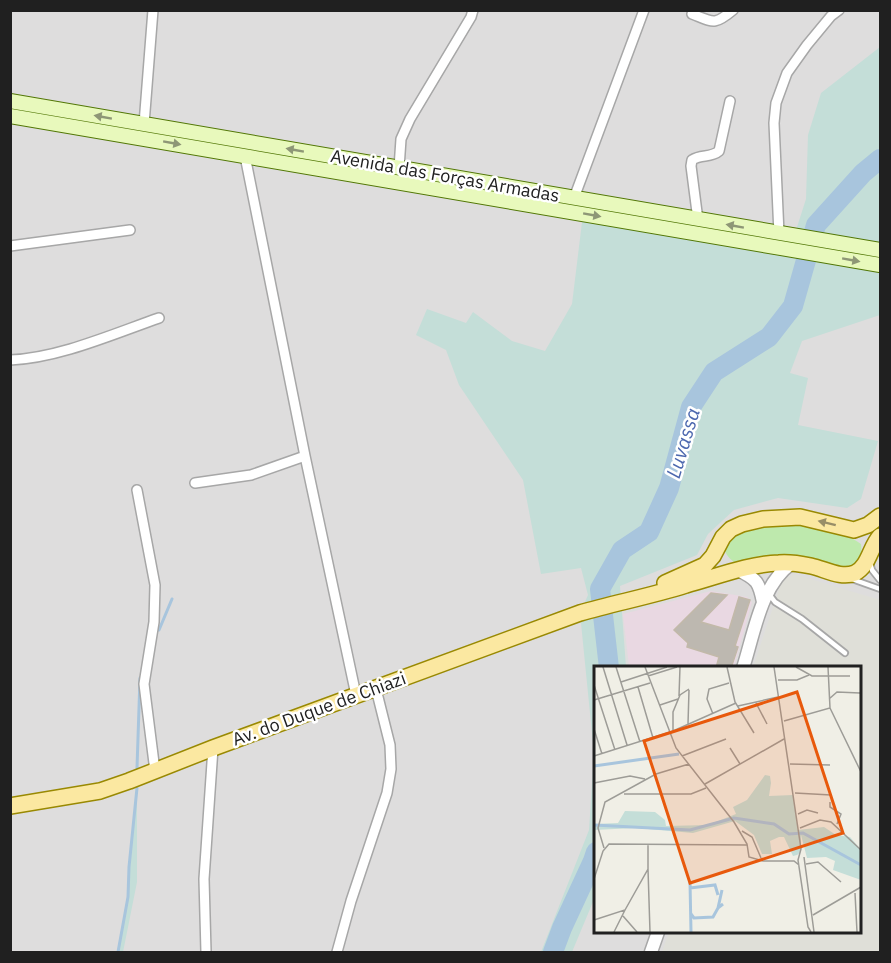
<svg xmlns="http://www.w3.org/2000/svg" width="891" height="963" viewBox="0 0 891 963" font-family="'IBM Plex Sans',sans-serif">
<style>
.residential{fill:#dedddd;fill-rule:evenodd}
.industrial{fill:#e9d8e2}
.airport{fill:#dfdfd8}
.grass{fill:#bee9ad}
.wetland{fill:#c4ded8}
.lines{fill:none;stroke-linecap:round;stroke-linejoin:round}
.stream{stroke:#a8c5dd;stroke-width:3}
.river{stroke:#a8c5dd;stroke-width:20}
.building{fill:#bdb8b0;stroke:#c2b9a9;stroke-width:1.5}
.service-casing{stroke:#a7a7a7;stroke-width:8}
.minor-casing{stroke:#a7a7a7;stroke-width:12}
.tertiary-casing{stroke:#a7a7a7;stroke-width:15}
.secondary-casing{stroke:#527706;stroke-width:16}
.primary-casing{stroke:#998902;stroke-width:18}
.service{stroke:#fff;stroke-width:4.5}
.minor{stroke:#fff;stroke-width:9}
.tertiary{stroke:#fff;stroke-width:12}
.secondary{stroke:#e8f9bc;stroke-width:14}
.primary{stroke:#fbe8a1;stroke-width:15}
.oneway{fill:#8e9776}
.oneway2{fill:#988e67}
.labels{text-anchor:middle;stroke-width:5;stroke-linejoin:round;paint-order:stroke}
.street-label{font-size:18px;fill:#202020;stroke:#fff}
.water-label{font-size:20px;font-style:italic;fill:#4d68af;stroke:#fff}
.inset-river{fill:none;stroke:#a8c5dd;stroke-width:3}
.inset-road{fill:none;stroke:#9d9c97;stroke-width:1.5}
.view{fill:#e8590c;fill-opacity:0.15;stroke:#e8590c;stroke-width:3}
.inset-edge{fill:none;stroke:#202020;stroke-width:3}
</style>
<rect width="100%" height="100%" fill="#f0efe6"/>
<path class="residential" d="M10,11H880V952H11ZM596,668H860V932H596Z"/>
<path class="industrial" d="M711,591L747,597L752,602L734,667H629L623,614Z"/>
<path class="airport" d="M794,574L880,600V952H662L669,932H860V668L753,667L782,580Z"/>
<path class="grass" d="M786,524C812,526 840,528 861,544C862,553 862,565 851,568C839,571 822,560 810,558C786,551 759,560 735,563C698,533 769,525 786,524Z"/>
<path class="wetland" d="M880,47V244L824,241L821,254L880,265V315L802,341L790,373L808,378L798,425L878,441L861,499L847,508L778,498L734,510L708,534L697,555L620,586L626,667L596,668L595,897L572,952H541L589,830L594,753L580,613L588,595L581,568L541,574L523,480L459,385L446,350L416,335L427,309L466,323L473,312L512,341L545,351L572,304L583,214L790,249L806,199L808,135L821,93Z
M137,796V882L123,952H118C129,901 131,848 137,796Z"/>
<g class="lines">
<path class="stream" d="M159,630L172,599
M137,768L140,678
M118,952L128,897L129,867L137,788"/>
<path class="river" d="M609,668L600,589L622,550L649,532L669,488L691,407L714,372L769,337L793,306L816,225L863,173L880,159
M553,952L562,928L593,861L596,852"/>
</g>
<path class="building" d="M711,593L727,595L701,622L729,630L739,597L750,600L735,646L738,647L731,668H716L719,657L687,647L688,643L674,630Z"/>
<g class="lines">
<g class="service-casing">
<path id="service" d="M870,562L872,570L880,580
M852,579L880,589
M769,594L775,602L802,619L845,653"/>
</g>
<g class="minor-casing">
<path id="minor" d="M692,14C713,22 714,26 733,10
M144,124L153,10
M245,156L305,456L356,695
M399,168L401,139L410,119L471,17L473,10
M574,198L644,10
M698,220L691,166L692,160C701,154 711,158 719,151L730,101
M779,234L774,123L776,103L787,73L807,45L831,16L839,10
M10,246L130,230
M10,360C59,358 113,334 159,318
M195,483L251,475L305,456
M137,490L155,585L154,622L144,684L155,771
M206,952L204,879L213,748
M337,952L351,901L387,793L391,769L390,745L376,689"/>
</g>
<g class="tertiary-casing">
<path id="tertiary" d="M738,570C757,579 759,582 763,602
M743,668C754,634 761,584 792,563
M651,952L658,932"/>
</g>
<g class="secondary-casing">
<path id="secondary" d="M10,101L880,250
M10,116L880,265"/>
</g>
<g class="primary-casing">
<path id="primary" d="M665,583L705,565L713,556L723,537L731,529L742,524L763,519L800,517L854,530L868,525L880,516
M10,806L100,791L129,781L213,748L580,613C615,603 651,596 686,585C716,577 748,564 779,563C789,562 801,564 811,566C825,569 841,579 855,573C869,566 870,547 880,536"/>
</g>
<use href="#service" class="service"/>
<use href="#minor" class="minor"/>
<use href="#tertiary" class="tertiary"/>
<use href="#secondary" class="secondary"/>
<use href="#primary" class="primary"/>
</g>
<defs><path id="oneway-solid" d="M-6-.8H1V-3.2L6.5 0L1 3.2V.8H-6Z" transform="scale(1.5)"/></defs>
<g class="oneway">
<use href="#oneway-solid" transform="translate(103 117) rotate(-170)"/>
<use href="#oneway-solid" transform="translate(172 143) rotate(10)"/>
<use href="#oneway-solid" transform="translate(295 150) rotate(-170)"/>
<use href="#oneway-solid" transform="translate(592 215) rotate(10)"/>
<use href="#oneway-solid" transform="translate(735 226) rotate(-170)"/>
<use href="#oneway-solid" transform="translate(851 260) rotate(10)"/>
</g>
<use class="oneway2" href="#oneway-solid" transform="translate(827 523) rotate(-166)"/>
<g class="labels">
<g class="street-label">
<text transform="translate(445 176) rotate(10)" y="6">Avenida das Forças Armadas</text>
<text transform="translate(319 709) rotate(-20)" y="6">Av. do Duque de Chiazi</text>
</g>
<g class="water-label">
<text transform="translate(683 443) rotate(-73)" y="7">Luvassa</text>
</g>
</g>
<g transform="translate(594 666)">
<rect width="267" height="267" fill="#f0efe6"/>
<path d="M171,109L176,110L177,117L175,130L199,129L204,164L230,161L242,169L256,171L267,184V214L239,204L241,195L232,191L213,192L207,169V186L203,189L199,190L190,171H185L176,175L178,188H168L160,169L141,155L99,167L42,162L0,164V158L24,157L31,145L61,146L71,154L72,160L114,159L142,148L139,141L153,134Z" fill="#c4ded8"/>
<path class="inset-river" d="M0,100L85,88M0,159L96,164L140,152L180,158L195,168L209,167L267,199M96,216L97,266M96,222L121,219L124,229M128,224L124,242L129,238M97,248L100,252L119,251L124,242"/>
<path class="inset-road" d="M9,1L33,79M22,1L46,76M51,1L82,82L140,156L153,178L155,191L169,195H200L205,199M133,1L141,36L160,67M180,1L207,183L204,194L214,261L217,266M202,1L218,10H256M54,10L83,1M184,14H203L215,9M27,16L73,1M0,19L21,84M44,21L59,72M85,30L86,1M235,33L243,26L266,27M0,34L56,17M162,37L173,58M66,39L84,33M144,40L184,31M236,42L267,106M119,48L113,33L115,23L135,17M190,55L236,42L234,1M94,58L95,24M0,63L8,88M79,65L142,37M136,82L146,98M0,90L79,65V46L86,29L95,23M88,90L132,73M196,98L236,99M0,117L36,110L51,113M111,118L190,73M201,127L237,129M30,128H97L112,122M236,136V141L247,148L243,158M204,148L213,144L224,147M206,162L226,154L237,156L267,184M148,165L158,171L167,192M10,182L4,162L11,136L62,108L95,98M210,191L220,266M212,198L224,196L247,216M54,203L56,266M0,213L9,185L15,178L153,179M261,227L263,266M219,249L267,221M29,250L43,266M0,254L31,244L54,203V178M20,266L31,244"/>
<path class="view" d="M203,26L249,167L96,217L50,75Z"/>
<rect width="267" height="267" class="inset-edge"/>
</g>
<rect width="891" height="963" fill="none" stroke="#202020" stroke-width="24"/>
</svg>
